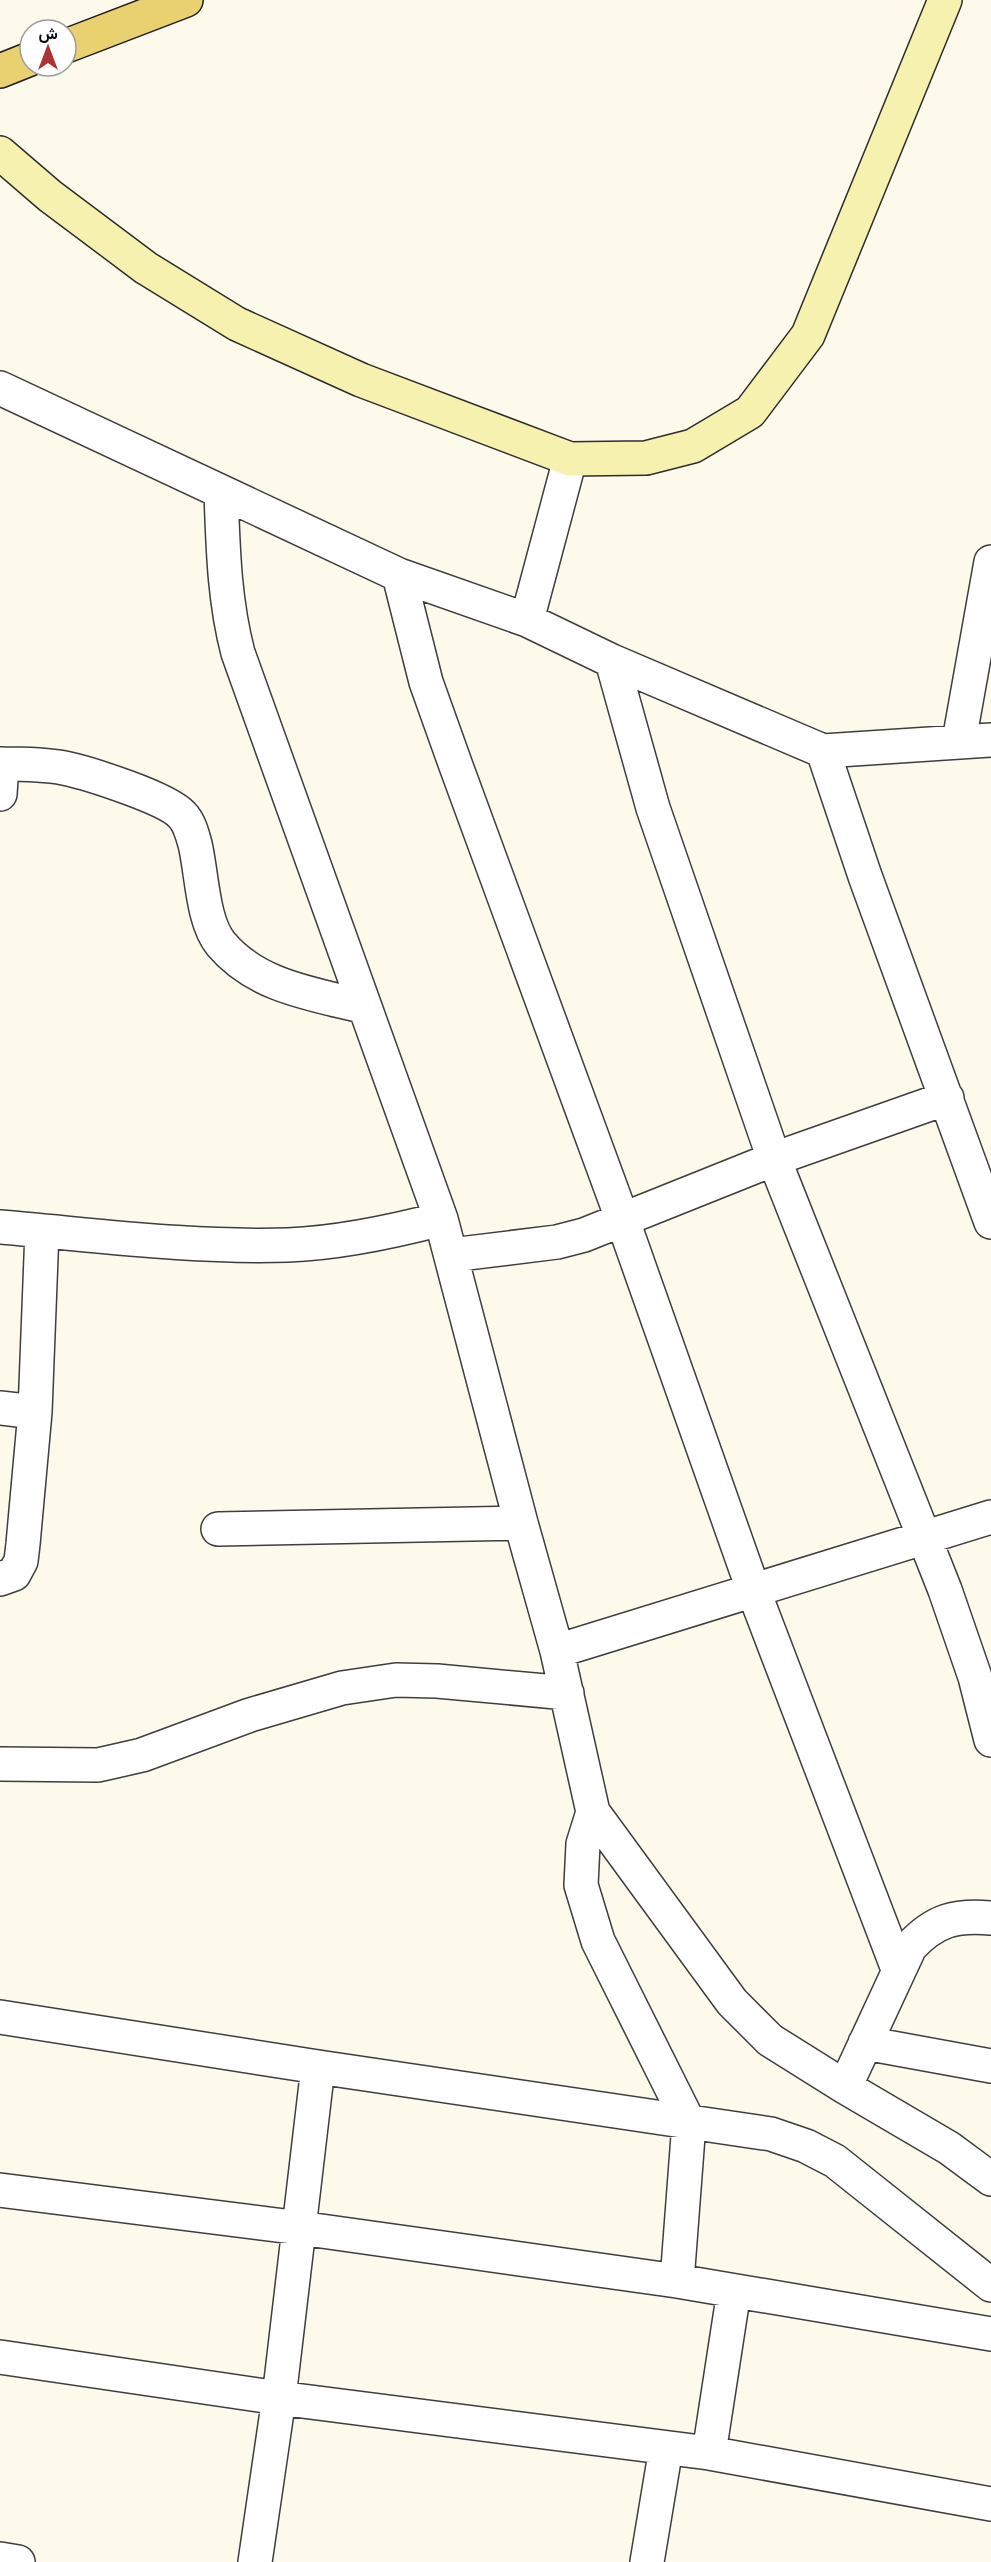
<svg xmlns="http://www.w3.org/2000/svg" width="991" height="2562" viewBox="0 0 991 2562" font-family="Literata,Vazirmatn,serif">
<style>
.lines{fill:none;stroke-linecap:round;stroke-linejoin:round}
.street-casing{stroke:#3e3e3e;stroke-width:36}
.secondary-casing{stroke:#2d2d2d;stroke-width:36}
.primary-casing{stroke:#1c1c1c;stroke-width:36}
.street{stroke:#fff;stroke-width:33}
.secondary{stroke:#f6f1ae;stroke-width:33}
.primary{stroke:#e9d16f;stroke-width:33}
</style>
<rect width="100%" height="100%" fill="#fdfaeb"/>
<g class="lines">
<g class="street-casing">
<path id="street" d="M0,388L399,575L527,620L612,661L823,751L865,876L991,1222
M221,492C223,547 224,600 238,653L441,1219L521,1523L557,1651L593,1812L732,2002L770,2040L845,2087L949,2148L991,2179
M399,575L426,682L456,766L623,1221L754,1592L898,1969
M527,620L570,459
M612,661L653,808L774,1159L945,1590L975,1677L991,1740
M959,741L991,562
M823,751L991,740
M0,764C20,764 44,764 64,768C88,773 167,798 182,815C189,822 192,833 195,844C202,873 202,921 221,944C257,987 314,994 365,1007
M0,794L2,764
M0,1227C95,1235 192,1248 288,1245C340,1243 391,1232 441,1219
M451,1255L557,1242L584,1235L774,1159L947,1098
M0,1408L35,1412
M218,1529L521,1523
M0,1579L14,1574L21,1561L23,1544L35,1412L42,1231
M557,1651L991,1517
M0,1764L98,1765L142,1755L250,1715L342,1688L396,1680L437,1681L567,1693
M593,1812L583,1844L581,1885L598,1941L689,2123L677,2281
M0,2017L318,2067L771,2134L806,2146L835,2161L991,2285
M865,2043L991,2066
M845,2087L910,1947C935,1920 955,1915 991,1918
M0,2190L300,2228L677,2281L991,2334
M0,2357L279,2398L709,2453L991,2504
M709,2453L734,2291
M0,2559L18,2562
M255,2562L279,2398L318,2067
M647,2562L666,2448"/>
</g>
<g class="secondary-casing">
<path id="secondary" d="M0,153L50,196L146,268L237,324L361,380L570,459L646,458L693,446L750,412L808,335L945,0"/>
</g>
<g class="primary-casing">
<path id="primary" d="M66,46L186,0
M0,71L30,59"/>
</g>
<use href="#street" class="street"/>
<use href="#secondary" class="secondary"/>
<use href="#primary" class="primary"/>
</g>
<g transform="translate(48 48)"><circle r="28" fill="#ffffff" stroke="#9d9d9d" stroke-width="1.5"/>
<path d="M0-4.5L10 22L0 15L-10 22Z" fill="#ab3433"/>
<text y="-9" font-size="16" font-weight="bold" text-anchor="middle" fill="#0b0b0b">ش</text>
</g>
</svg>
